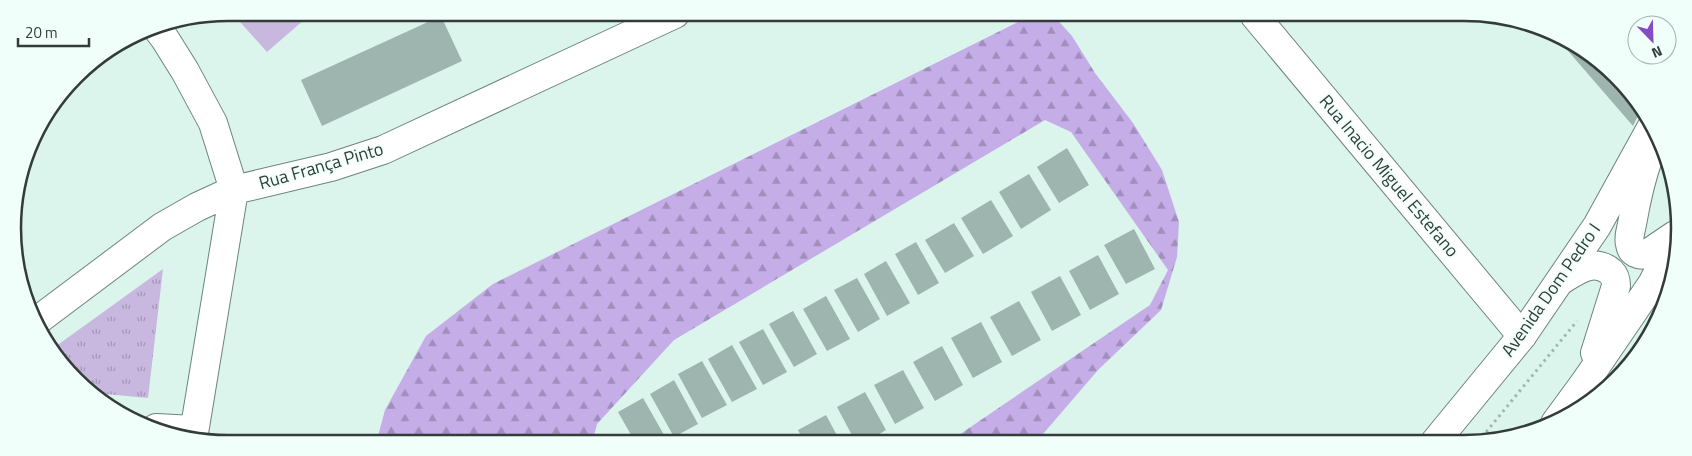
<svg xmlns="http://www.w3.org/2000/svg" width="1692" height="456" viewBox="0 0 1692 456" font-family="'Titillium Web',sans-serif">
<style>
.grass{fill:url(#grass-tufts)}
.forest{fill:url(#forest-firs)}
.pitch{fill:#c8b8df}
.building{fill:#9db5ae}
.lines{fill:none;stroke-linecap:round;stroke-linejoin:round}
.minor-casing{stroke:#6d847d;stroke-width:30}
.major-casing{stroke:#6d847d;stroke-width:30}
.path{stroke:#a2b5af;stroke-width:3;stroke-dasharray:2.5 4;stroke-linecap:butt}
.minor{stroke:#fff;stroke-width:28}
.major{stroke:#fff;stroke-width:28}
.labels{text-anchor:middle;stroke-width:4;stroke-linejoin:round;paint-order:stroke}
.street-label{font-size:18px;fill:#333c39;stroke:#f0fffa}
.rim{fill:none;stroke:#333c39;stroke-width:2.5}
</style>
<defs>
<pattern id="grass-tufts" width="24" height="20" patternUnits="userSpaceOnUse" patternTransform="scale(1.25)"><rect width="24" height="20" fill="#c8b8df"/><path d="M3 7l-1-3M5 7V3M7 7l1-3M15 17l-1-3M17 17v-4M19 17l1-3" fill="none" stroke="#a397b6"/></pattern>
<pattern id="forest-firs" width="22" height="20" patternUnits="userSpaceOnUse" patternTransform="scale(1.25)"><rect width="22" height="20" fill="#c5ade7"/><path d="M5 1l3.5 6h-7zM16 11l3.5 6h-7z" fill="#a18ebc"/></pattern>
</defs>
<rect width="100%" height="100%" fill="#dbf4ec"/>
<path class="grass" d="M163,269L148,398L95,393L57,359L52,349Z"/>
<path class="forest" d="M1032,15H1053L1072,36L1095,73L1133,123L1162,170L1179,222L1177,257L1161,310L1098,370L1037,441H950L1150,305L1168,270L1071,132L1045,120L674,340L597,424L593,440H377L385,410L426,336L493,284Z"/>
<path class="pitch" d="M232,13H312L267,52Z"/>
<path class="building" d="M441,16L462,61L322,126L301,80Z
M1556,37L1583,49L1642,107L1633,126Z
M1067,148L1089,185L1059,203L1037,167Z
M1029,174L1051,210L1021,229L999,192Z
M991,200L1013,236L983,254L961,218Z
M954,223L974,256L945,273L925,240Z
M1134,229L1155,269L1126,284L1104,245Z
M916,242L939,283L918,295L895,254Z
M1098,255L1119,294L1090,310L1069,271Z
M886,261L910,303L887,316L864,274Z
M1060,276L1081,315L1052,331L1031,292Z
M857,278L880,319L858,332L834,290Z
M826,296L850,339L827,351L803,309Z
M1019,301L1041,340L1012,356L990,317Z
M793,311L817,354L794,367L769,324Z
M981,322L1002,362L973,378L951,338Z
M763,329L787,372L763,385L739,342Z
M732,345L757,389L732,402L708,359Z
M942,346L963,385L935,401L913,362Z
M702,361L727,405L702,418L678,374Z
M903,370L924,408L895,424L874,385Z
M674,380L698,424L674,437L650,394Z
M865,392L886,430L868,441H855L837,407Z
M643,398L667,440H634L618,412Z
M826,415L840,441L803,440L798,430Z"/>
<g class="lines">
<g class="minor-casing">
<path id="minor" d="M1255,16L1522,336
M156,27L165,39L185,71L213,123L234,190L193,439
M38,320L162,227L197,207L234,190L331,167L383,150L675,14
M1588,378L1599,393
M156,428L194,430"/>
</g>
<g class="major-casing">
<path id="major" d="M1649,156C1641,178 1636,201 1632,224C1631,230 1628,237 1630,244C1631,253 1639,256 1647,254L1675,235
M1560,281C1576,271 1594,257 1611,272C1615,276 1616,280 1616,286L1595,353
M1555,423L1588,378L1652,284L1675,239
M1435,442L1522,336L1597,226L1651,128"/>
</g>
<path class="path" d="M1478,442L1577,321"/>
<use href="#minor" class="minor"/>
<use href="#major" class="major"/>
</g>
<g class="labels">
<g class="street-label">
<text transform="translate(321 166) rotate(-16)" y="6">Rua França Pinto</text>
<text transform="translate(1389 176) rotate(50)" y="6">Rua Inacio Miguel Estefano</text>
<text transform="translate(1551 290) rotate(-55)" y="6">Avenida Dom Pedro I</text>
</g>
</g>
<path d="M0 0H1692V456H0ZM228 21H1464A207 207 0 0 1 1671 228V228A207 207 0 0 1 1464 435H228A207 207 0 0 1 21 228V228A207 207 0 0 1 228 21Z" fill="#f0fffa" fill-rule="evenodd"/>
<path class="rim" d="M228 21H1464A207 207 0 0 1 1671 228V228A207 207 0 0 1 1464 435H228A207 207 0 0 1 21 228V228A207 207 0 0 1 228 21Z"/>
<g transform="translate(1652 40) rotate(157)"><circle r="24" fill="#f0fffa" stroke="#a4b1ad"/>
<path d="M0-4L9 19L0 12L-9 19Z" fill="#854cc3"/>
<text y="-8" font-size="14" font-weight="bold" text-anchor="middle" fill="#333c39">N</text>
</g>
<path d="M18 38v8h71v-8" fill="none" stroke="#333c39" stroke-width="2.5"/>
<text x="25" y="38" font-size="15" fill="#333c39" stroke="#f0fffa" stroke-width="4" paint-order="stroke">20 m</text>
</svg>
